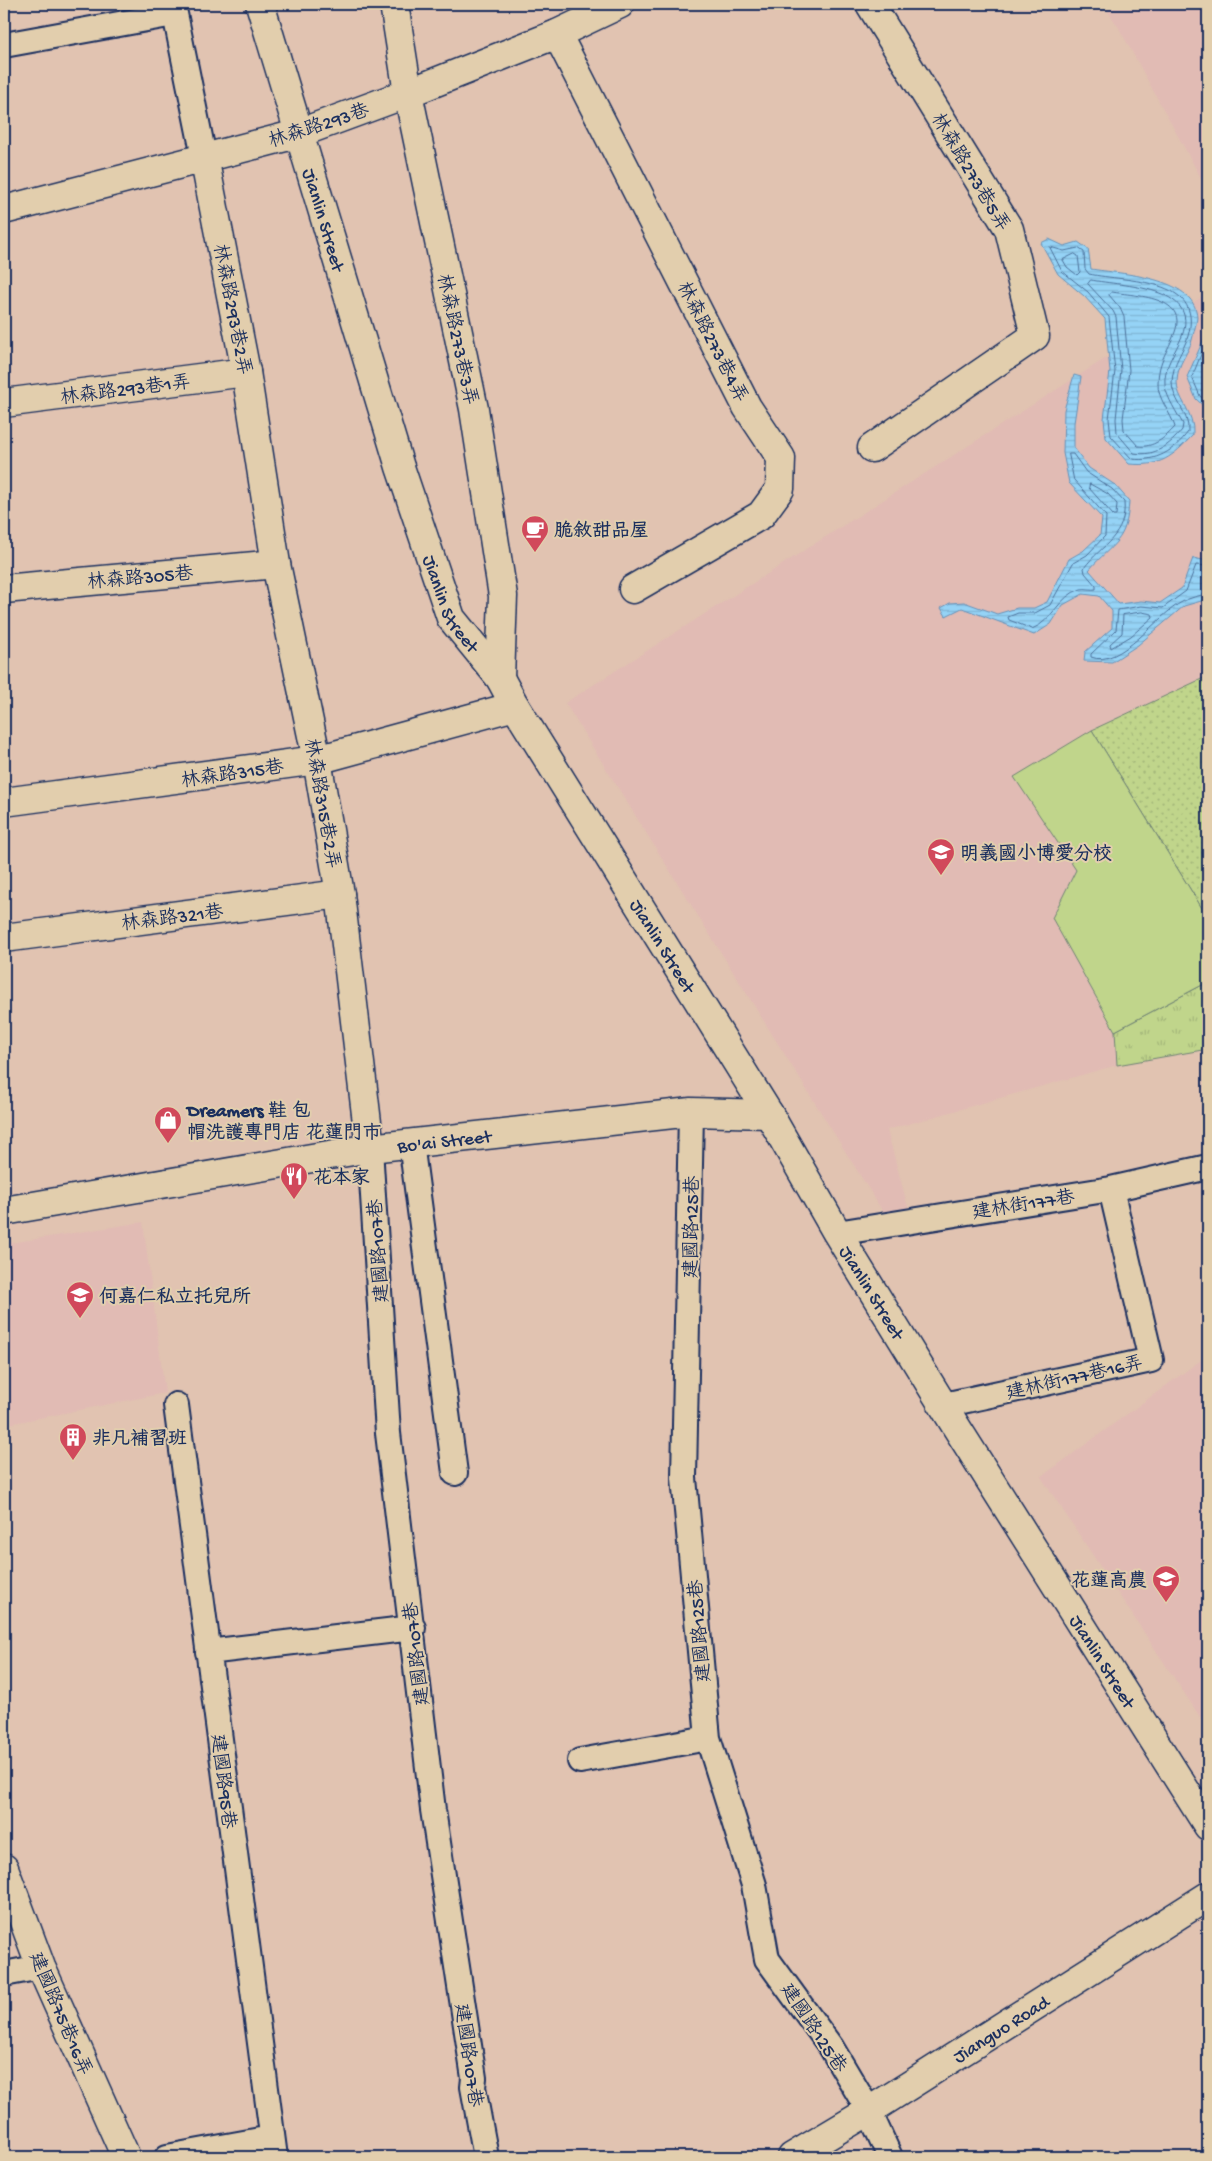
<svg xmlns="http://www.w3.org/2000/svg" width="1212" height="2161" viewBox="0 0 1212 2161" font-family="'Gochi Hand','LXGW WenKai TC',sans-serif">
<style>
.built{fill:#e1bbb4}
.grass{fill:url(#grass-dots);stroke:#6e8274}
.park{fill:url(#park-tufts);stroke:#6e8274}
.garden{fill:#c0d58b;stroke:#6e8274}
.water{fill:url(#water-rules);stroke:#6491b9}
.lines{fill:none;stroke-linecap:round;stroke-linejoin:round}
.shore{stroke:#4c719b;stroke-width:1}
.service-casing{stroke:#1b2f5e;stroke-width:28}
.minor-casing{stroke:#1b2f5e;stroke-width:31}
.tertiary-casing{stroke:#1b2f5e;stroke-width:31}
.service{stroke:#e2cead;stroke-width:24}
.minor{stroke:#e2cead;stroke-width:28}
.tertiary{stroke:#e2cead;stroke-width:28}
.labels{text-anchor:middle;stroke-width:4;stroke-linejoin:round;paint-order:stroke}
.street-label{font-size:19px;fill:#1b2f5e;stroke:#e2cead}
.poi-label{font-size:19px;font-weight:bold;fill:#1b2f5e;stroke:#e2cead;text-anchor:start}
</style>
<defs>
<pattern id="grass-dots" width="8" height="8" patternUnits="userSpaceOnUse" patternTransform="scale(1.25)"><rect width="8" height="8" fill="#c0d58b"/><path d="M2 2h.1M6 6h.1" fill="none" stroke="#a4b77a" stroke-width="1.8" stroke-linecap="round"/></pattern>
<pattern id="park-tufts" width="24" height="20" patternUnits="userSpaceOnUse" patternTransform="scale(1.25)"><rect width="24" height="20" fill="#c0d58b"/><path d="M3 7l-1-3M5 7V3M7 7l1-3M15 17l-1-3M17 17v-4M19 17l1-3" fill="none" stroke="#a4b77a"/></pattern>
<pattern id="water-rules" width="6" height="5" patternUnits="userSpaceOnUse" patternTransform="scale(1.25)"><rect width="6" height="5" fill="#95d3f6"/><path d="M0 2.5h6" fill="none" stroke="#80b5d5"/></pattern>
</defs>
<rect width="100%" height="100%" fill="#e1c3b1"/>
<filter id="ink" filterUnits="userSpaceOnUse"><feTurbulence type="fractalNoise" baseFrequency=".02" numOctaves="2"/><feDisplacementMap in="SourceGraphic" scale="10" xChannelSelector="R" yChannelSelector="G"/><feConvolveMatrix kernelMatrix="1 2 1 2 8 2 1 2 1" color-interpolation-filters="sRGB"/></filter>
<g filter="url(#ink)">
<path class="built" d="M1103,4H1208V191L1119,28Z
M1208,293V1049L1117,1065L887,1130L909,1211L885,1215L565,703Z
M143,1222L165,1393L4,1425V1244Z
M1208,1355V1729L1041,1477Z"/>
<path class="grass" d="M1208,676V918L1092,730Z"/>
<path class="park" d="M1208,982V1049L1117,1065L1115,1031Z"/>
<path class="garden" d="M1092,730L1208,918V982L1115,1031L1052,918L1076,870L1014,777Z"/>
<path class="water" d="M1049,239L1064,246L1078,242L1088,249L1091,269C1120,274 1195,276 1197,317C1197,323 1194,330 1193,336C1190,353 1177,362 1177,382C1176,398 1195,412 1193,435C1172,457 1161,467 1129,464L1106,438L1104,419L1110,371L1105,319L1084,296L1058,274L1041,243Z
M1208,329V410L1196,399L1187,377Z
M1074,375L1081,377L1074,423V448L1089,468L1115,485L1129,501C1127,543 1113,542 1089,570L1119,604L1141,601L1160,603L1182,588L1193,558L1208,561V599L1184,606L1138,645L1112,662L1084,661L1085,652L1112,628V611L1099,596L1083,594L1063,605L1051,624L1034,635L962,608L946,616L941,608L950,603L964,602L997,614L1017,608H1034L1047,602L1069,559L1083,551L1100,535L1102,518L1069,483L1063,453L1064,410Z"/>
<g class="lines">
<path class="shore" d="M1050,247L1064,251L1078,248L1084,252L1085,269L1089,274C1126,282 1205,277 1188,336C1183,353 1173,361 1172,382C1171,398 1190,413 1188,432C1174,451 1156,462 1132,459L1111,436L1109,419L1115,371L1109,317L1088,292L1062,271Z
M1075,254L1078,256L1080,272L1077,275L1067,267L1063,260Z
M1091,280C1122,286 1201,286 1182,336C1176,352 1163,366 1165,386C1167,398 1177,413 1183,424L1182,430C1170,445 1155,457 1134,453L1117,433L1116,419L1121,370L1116,317L1113,311L1088,284Z
M1112,292C1135,296 1188,296 1175,332C1168,352 1158,360 1158,383C1157,398 1171,413 1175,427C1165,438 1153,448 1138,446L1124,430L1123,419L1129,370L1124,317L1120,308L1109,295Z
M1208,337L1192,377L1200,396L1208,403
M1069,454H1073L1086,472L1112,489L1124,502C1127,536 1102,544 1084,568L1085,573L1096,586V589C1092,590 1086,588 1081,589C1058,596 1053,621 1032,629L1009,620L1008,617L1018,613H1035L1050,605L1073,563L1087,555L1105,536L1106,516L1074,480Z
M1090,484L1108,494L1117,504L1116,515H1113L1089,488Z
M1208,566L1196,565L1186,591L1163,608L1141,606L1118,610L1116,630L1091,654V657C1120,669 1158,614 1182,602C1189,598 1200,595 1208,594
M1142,612L1152,614L1153,617L1131,636L1111,648L1110,644L1122,633L1123,615Z"/>
<g class="service-casing">
<path id="service" d="M173,4L204,157
M4,45L174,14
M691,1112L684,1478L708,1738L754,1885L767,1959L831,2047L869,2111L890,2157
M411,1143L455,1473
M370,1148L388,1433L433,1810L474,2078L473,2087L486,2157
M837,1233L1111,1189L1208,1167
M176,1405L275,2157
M944,1405L1151,1360L1111,1189
M208,1652L413,1628
M580,1761L708,1738
M4,1974L41,1967
M167,2157L271,2138"/>
</g>
<g class="minor-casing">
<g id="minor">
<path id="s1" d="M260,4L400,467L451,618L500,678L515,706L769,1114L837,1233L957,1428L1208,1826"/>
<path d="M394,4L408,93L474,409L503,596L500,678"/>
<path d="M870,4L1009,229L1035,336L872,448"/>
<path d="M557,34L747,407L781,458L780,489L761,515L633,589"/>
<path d="M204,157L246,372L276,564L317,760L340,894L370,1148"/>
<path d="M4,210L297,134L408,93L557,34L620,4"/>
<path d="M4,403L246,372"/>
<path d="M4,589L276,564"/>
<path d="M4,802L317,760L515,706"/>
<path d="M4,938L340,894"/>
<path id="s2" d="M4,1211L370,1148L691,1112L769,1114"/>
<path d="M4,1868L41,1967L126,2157"/>
</g>
</g>
<g class="tertiary-casing">
<g id="tertiary">
<path id="s3" d="M792,2157L869,2111L1208,1896"/>
</g>
</g>
<use href="#service" class="service"/>
<use href="#minor" class="minor"/>
<use href="#tertiary" class="tertiary"/>
</g>
</g>
<defs>
<g id="cafe-pin" transform="scale(1.4375)"><path d="M0 17L-7.5 6A9.5 9.5 0 1 1 7.5 6Z" fill="#d1495b" stroke="#e2cead"/><path d="M-5.5-4.5H6V0H3Q3 3.5 0 3.5H-2.5Q-5.5 3.5-5.5 0ZM3-3.2v2h1.7v-2ZM-6 4.5H4V6H-6Z" fill="#fff"/></g>
<g id="school-pin" transform="scale(1.4375)"><path d="M0 17L-7.5 6A9.5 9.5 0 1 1 7.5 6Z" fill="#d1495b" stroke="#e2cead"/><path d="M0-5L7-2L0 1L-7-2ZM-4 1L0 2.5L4 1V4Q0 6-4 4Z" fill="#fff"/></g>
<g id="shop-pin" transform="scale(1.4375)"><path d="M0 17L-7.5 6A9.5 9.5 0 1 1 7.5 6Z" fill="#d1495b" stroke="#e2cead"/><path d="M-5-2.5h2.3a2.7 3.5 0 0 1 5.4 0H5L5.5 6h-11ZM-1.5-2.5h3a1.5 2.3 0 0 0-3 0Z" fill="#fff"/></g>
<g id="restaurant-pin" transform="scale(1.4375)"><path d="M0 17L-7.5 6A9.5 9.5 0 1 1 7.5 6Z" fill="#d1495b" stroke="#e2cead"/><path d="M-5-6h1v4h1v-4h1v4h1v-4h1v5L-1.5 .5V6h-2V.5L-5-1ZM5-6V6H3V1.5H1.5Q1.5-4 5-6Z" fill="#fff"/></g>
<g id="building-pin" transform="scale(1.4375)"><path d="M0 17L-7.5 6A9.5 9.5 0 1 1 7.5 6Z" fill="#d1495b" stroke="#e2cead"/><path d="M-4-6H4V6H1V3H-1V6H-4ZM-2.5-4.3h1.7v1.8h-1.7ZM.8-4.3h1.7v1.8H.8ZM-2.5-1h1.7V.8h-1.7ZM.8-1h1.7V.8H.8Z" fill="#fff"/></g>
</defs>
<g fill-rule="evenodd">
<use href="#cafe-pin" x="535" y="529"/>
<use href="#school-pin" x="941" y="852"/>
<use href="#shop-pin" x="168" y="1120"/>
<use href="#restaurant-pin" x="294" y="1176"/>
<use href="#school-pin" x="80" y="1295"/>
<use href="#building-pin" x="73" y="1437"/>
<use href="#school-pin" x="1166" y="1579"/>
</g>
<g class="labels">
<g class="street-label">
<text transform="translate(318 124) rotate(-18)" y="7">林森路293巷</text>
<text transform="translate(972 171) rotate(59)" y="7">林森路273巷5弄</text>
<text dy="7" stroke="none"><textPath href="#s1" startOffset="225">Jianlin Street</textPath></text>
<text transform="translate(234 309) rotate(79)" y="7">林森路293巷2弄</text>
<text transform="translate(459 339) rotate(78)" y="7">林森路273巷3弄</text>
<text transform="translate(714 341) rotate(63)" y="7">林森路273巷4弄</text>
<text transform="translate(125 388) rotate(-7)" y="7">林森路293巷1弄</text>
<text transform="translate(140 576) rotate(-5)" y="7">林森路305巷</text>
<text dy="7" stroke="none"><textPath href="#s1" startOffset="630">Jianlin Street</textPath></text>
<text transform="translate(232 772) rotate(-8)" y="7">林森路315巷</text>
<text transform="translate(324 803) rotate(80)" y="7">林森路315巷2弄</text>
<text transform="translate(172 916) rotate(-7)" y="7">林森路321巷</text>
<text dy="7" stroke="none"><textPath href="#s1" startOffset="1034">Jianlin Street</textPath></text>
<text dy="7" stroke="none"><textPath href="#s2" startOffset="446">Bo'ai Street</textPath></text>
<text transform="translate(1023 1203) rotate(-9)" y="7">建林街177巷</text>
<text transform="translate(690 1227) rotate(-89)" y="7">建國路125巷</text>
<text transform="translate(377 1251) rotate(-94)" y="7">建國路107巷</text>
<text dy="7" stroke="none"><textPath href="#s1" startOffset="1439">Jianlin Street</textPath></text>
<text transform="translate(1074 1376) rotate(-13)" y="7">建林街177巷16弄</text>
<text transform="translate(698 1631) rotate(-95)" y="7">建國路125巷</text>
<text transform="translate(415 1654) rotate(-97)" y="7">建國路107巷</text>
<text dy="7" stroke="none"><textPath href="#s1" startOffset="1874">Jianlin Street</textPath></text>
<text transform="translate(225 1781) rotate(83)" y="7">建國路95巷</text>
<text transform="translate(62 2013) rotate(67)" y="7">建國路75巷16弄</text>
<text transform="translate(815 2027) rotate(56)" y="7">建國路125巷</text>
<text dy="7" stroke="none"><textPath href="#s3" startOffset="245">Jianguo Road</textPath></text>
<text transform="translate(470 2055) rotate(82)" y="7">建國路107巷</text>
</g>
<g class="poi-label">
<text x="554" y="536">脆敘甜品屋</text>
<text x="960" y="859">明義國小博愛分校</text>
<text x="187" y="1116">Dreamers 鞋 包<tspan x="187" dy="22">帽洗護專門店 花蓮門市</tspan></text>
<text x="313" y="1183">花本家</text>
<text x="99" y="1302">何嘉仁私立托兒所</text>
<text x="92" y="1444">非凡補習班</text>
<text x="1147" y="1586" text-anchor="end">花蓮高農</text>
</g>
</g>
<rect width="1212" height="2161" fill="none" stroke="#e2cead" stroke-width="20"/>
<rect x="10" y="10" width="1192" height="2141" fill="none" stroke="#1b2f5e" stroke-width="2" filter="url(#ink)"/>
</svg>
